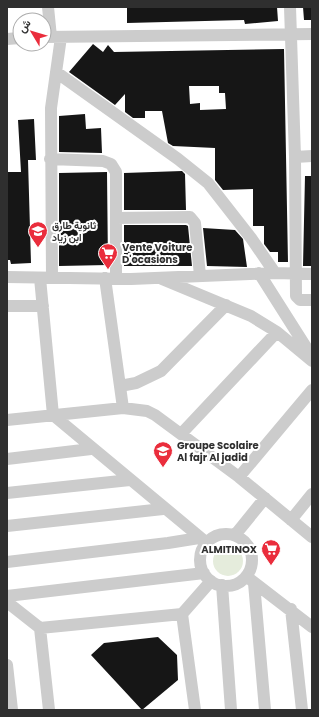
<svg xmlns="http://www.w3.org/2000/svg" width="319" height="717" viewBox="0 0 319 717" font-family="Poppins,Vazirmatn,sans-serif">
<style>
.green{fill:#e5ecdc}
.building{fill:#161616;fill-rule:evenodd}
.lines{fill:none;stroke-linecap:round;stroke-linejoin:round}
.minor{stroke:#ccc;stroke-width:12}
.labels{text-anchor:middle;stroke-width:4;stroke-linejoin:round;paint-order:stroke}
.poi-label{font-size:10px;font-weight:bold;fill:#2f2f2f;stroke:#fff;text-anchor:start}
</style>
<rect width="100%" height="100%" fill="#fff"/>
<path class="green" d="M213 561a15 15 0 1 1 30 0a15 15 0 1 1-30 0Z"/>
<path class="building" d="M127,7H277L278,21L245,24L244,20L127,23Z
M303,7H312V20H304Z
M93,44L103,52L108,45L114,52L284,49L288,262H278V252H270L264,244V226H253V189L223,190L215,180V148L173,146L168,143L162,111H145V118H133L125,112V94L115,105L69,72ZM189,86H219V93H225L226,109L200,110V103L190,104Z
M85,114L86,129L101,128L102,153L59,152V116Z
M34,119L36,160H28L31,263L11,264L10,260H7V172H21L18,120Z
M182,171L185,174L186,210H124V173Z
M107,172L108,265L59,266V173Z
M305,176H312V266H303Z
M124,225H186L188,226L192,266H124Z
M203,228L235,230L243,239L247,267L207,266Z
M158,637L177,655L178,680L142,710L91,655L104,643Z"/>
<g class="lines">
<path class="minor" d="M48,7L51,37
M290,7L295,157L296,296L300,300H312
M44,37L312,34
M7,39L20,38
M56,72L178,159L208,183L251,238L275,273
M295,157L312,156
M50,159L103,161L111,164L116,172V279
M116,218L190,217L195,223L200,276
M259,273L311,355
M7,277L131,279L275,273L312,274
M40,278L53,415L207,543
M52,278L51,108L61,37
M105,278L123,408
M162,279L251,316L277,332L312,361
M7,306H43
M120,386L136,383L161,371L226,305
M7,420L123,408L147,411L155,415L239,477L312,537
M181,434L277,332
M7,459L91,449
M239,477L312,390
M7,493L130,480
M291,520L312,494
M7,526L163,509
M200 560a26 26 0 1 1 52 0a26 26 0 1 1-52 0Z
M235,535L265,498
M7,562L168,543L199,538
M251,580L312,627
M254,583L265,710
M222,585L231,710
M7,596L204,573
M7,602L40,628L182,614L195,710
M291,609L302,710
M182,614L211,581
M40,628L49,710
M7,665L12,710"/>
</g>
<defs>
<g id="school-pin" transform="scale(1)"><path d="M0 17L-7.5 6A9.5 9.5 0 1 1 7.5 6Z" fill="#ea2d3c" stroke="#fff"/><path d="M0-5L7-2L0 1L-7-2ZM-4 1L0 2.5L4 1V4Q0 6-4 4Z" fill="#fff"/></g>
<g id="supermarket-pin" transform="scale(1)"><path d="M0 17L-7.5 6A9.5 9.5 0 1 1 7.5 6Z" fill="#ea2d3c" stroke="#fff"/><path d="M-6-5.5h2.5l.6 2H6L4.5 2H-2.5L-4.4-4H-6ZM-1.5 3.2a1.3 1.3 0 1 0 .1 0ZM3 3.2a1.3 1.3 0 1 0 .1 0Z" fill="#fff"/></g>
</defs>
<g fill-rule="evenodd">
<use href="#school-pin" x="38" y="231"/>
<use href="#supermarket-pin" x="108" y="253"/>
<use href="#school-pin" x="163" y="451"/>
<use href="#supermarket-pin" x="271" y="549"/>
</g>
<g class="labels">
<g class="poi-label">
<text x="52" y="229">ثانوية طارق<tspan x="52" dy="12">ابن زياد</tspan></text>
<text x="122" y="251">Vente Voiture<tspan x="122" dy="12">D'ocasions</tspan></text>
<text x="177" y="449">Groupe Scolaire<tspan x="177" dy="12">Al fajr Al jadid</tspan></text>
<text x="257" y="553" text-anchor="end">ALMITINOX</text>
</g>
</g>
<rect width="319" height="717" fill="none" stroke="#2f2f2f" stroke-width="16"/>
<g transform="translate(32 32) rotate(308)"><circle r="19" fill="#ffffff" stroke="#acacac"/>
<path d="M0-3L7 15L0 10L-7 15Z" fill="#ea2d3c"/>
<text y="-6" font-size="11" font-weight="bold" text-anchor="middle" fill="#2f2f2f">ش</text>
</g>
</svg>
